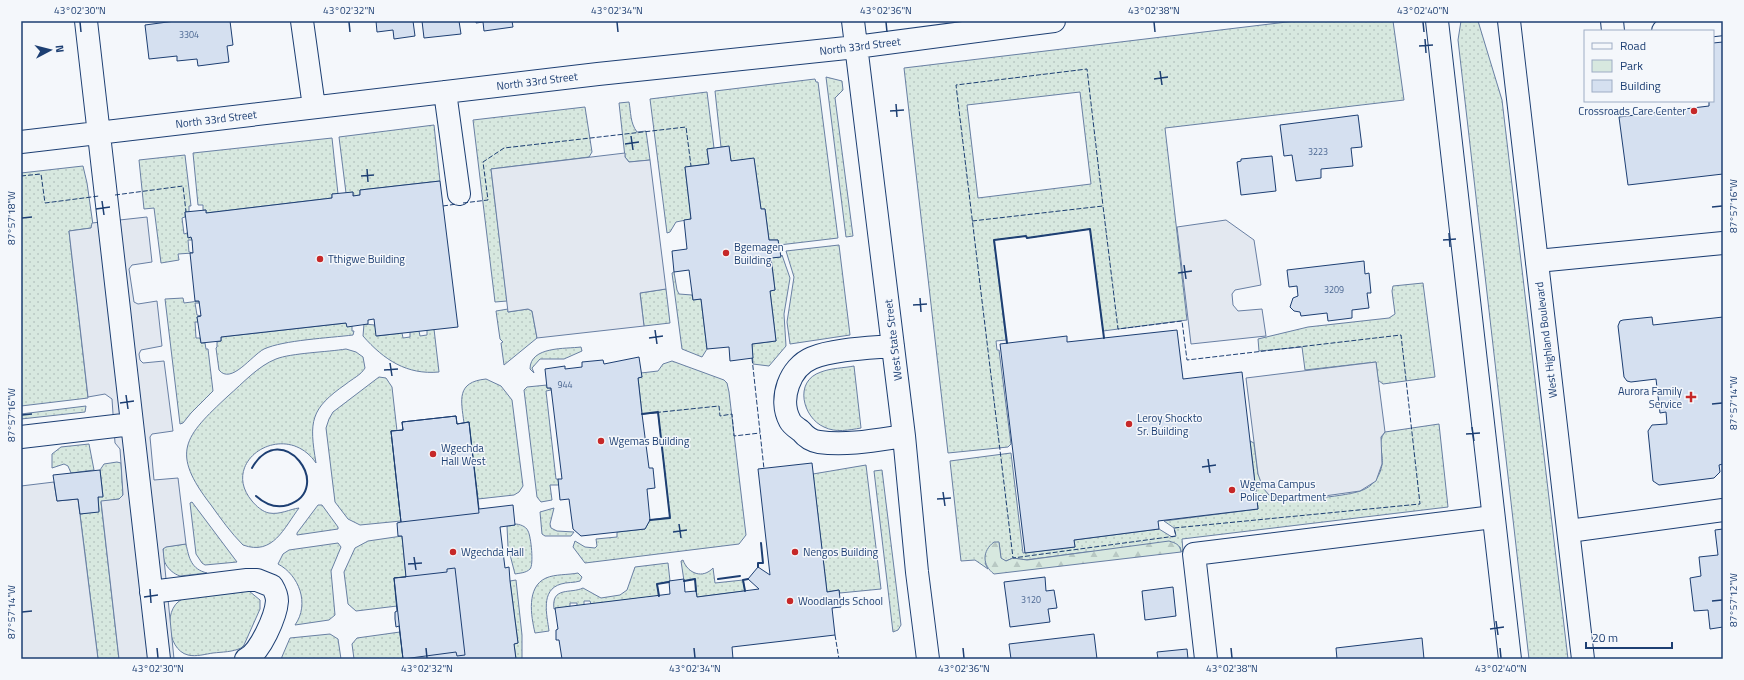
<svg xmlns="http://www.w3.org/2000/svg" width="1744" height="680" viewBox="0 0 1744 680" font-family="'Titillium Web',sans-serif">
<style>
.green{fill:url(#green-dots);stroke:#687fa3;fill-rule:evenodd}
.forest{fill:url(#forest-firs);stroke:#687fa3}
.parking{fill:#e3e8f0;stroke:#687fa3}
.building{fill:#d5e0f0;stroke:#1d3f73}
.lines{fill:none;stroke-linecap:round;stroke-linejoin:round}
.minor-casing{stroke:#1d3f73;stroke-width:24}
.major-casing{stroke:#1d3f73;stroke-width:24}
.minor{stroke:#f4f7fb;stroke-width:22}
.major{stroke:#f4f7fb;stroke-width:22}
.fence{stroke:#1d3f73;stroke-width:1;stroke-dasharray:5 2;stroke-linecap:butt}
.wall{stroke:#1d3f73;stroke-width:2}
.ticks{fill:none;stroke:#1d3f73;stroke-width:1.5}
.poi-dot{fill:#c62828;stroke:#f4f7fb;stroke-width:1.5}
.labels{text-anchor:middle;stroke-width:3;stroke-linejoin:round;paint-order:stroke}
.number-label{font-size:9px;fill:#4b6792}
.street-label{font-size:11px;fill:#1d3f73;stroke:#f4f7fb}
.poi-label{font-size:11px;fill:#1d3f73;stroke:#f4f7fb;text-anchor:start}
.neatline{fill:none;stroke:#1d3f73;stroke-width:1.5}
.ticks-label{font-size:10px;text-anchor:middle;fill:#1d3f73}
</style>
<defs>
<pattern id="green-dots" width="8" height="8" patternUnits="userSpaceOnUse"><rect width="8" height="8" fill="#d7e8df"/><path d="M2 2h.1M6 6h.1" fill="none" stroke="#b8c8c3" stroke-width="1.8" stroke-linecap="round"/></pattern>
<pattern id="forest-firs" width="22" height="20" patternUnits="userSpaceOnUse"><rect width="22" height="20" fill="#d7e8df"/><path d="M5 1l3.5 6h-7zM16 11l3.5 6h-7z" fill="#b8c8c3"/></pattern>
</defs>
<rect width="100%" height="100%" fill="#f4f7fb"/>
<path class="green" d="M1295,21H1393L1404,100L1165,128L1187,320L1103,331L1090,229L1027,238L1026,236L994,240L1006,340L996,341L997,350H999L1011,444L1008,447L948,453L904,68ZM1080,92L1091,184L978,198L967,105Z
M1461,21H1478L1502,100L1568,659H1529L1458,40Z
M826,77L842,81L843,90L835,98L853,236L846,237Z
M815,79L816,82H818L838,238L779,245L778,240H769L765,209H761L754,159L731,161L729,147H721L715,91Z
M707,92L714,148L707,149L709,164L685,167L691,219L676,222L670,232L667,233L650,99Z
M629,102C631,112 630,123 637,132L646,131L650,160L629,162L625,157L619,103Z
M585,107L592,152L589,157L491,169L507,301L495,302L473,120Z
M434,125L440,181L360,190V195L353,196V192L346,193L339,137Z
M332,138L338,194H332V198L206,213V210H203V205H198L193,153Z
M185,155L191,206H189V212H185V217L182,218L184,234L187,233L188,237H191L192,240H188L189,252L193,253L178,254L179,260L161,263L154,208L144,209L139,160Z
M83,166L87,183L93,225L91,228L69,231L88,398L21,406V173Z
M839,245L850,335L790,344L787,322L794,277L786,251Z
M782,255L790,278L784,314L786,346L769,366L753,364L752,344L776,341L770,291L775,290L771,258L780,257Z
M674,272L677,290L679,294L692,295L693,300L701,299L707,349L702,357L682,349L672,273Z
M1423,283L1435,377L1383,384L1378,380L1376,362L1305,370L1302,347L1259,351L1258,339L1308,327L1389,318L1395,314L1392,291L1393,286Z
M666,289L670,323L644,326L640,293Z
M183,298L184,303L199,301V303H195L197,315L201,316L197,317L198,322H195L196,338H200L201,343H205L206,349H208L213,391L191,413L183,423L180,424L165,299Z
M508,309V312L528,309L532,311L537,338L504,365L501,343L503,342L500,339L496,311Z
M346,323L352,326V331H354L353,335C329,338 284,340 264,349C251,356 231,385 219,370L216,348L217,347V342L221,341V337Z
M364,324L375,325L377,336L402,333L403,338L410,337V332L419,331L420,336L427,335V330L434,329L439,372C407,375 384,360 363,336Z
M581,347L582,351L564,359H540L532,368L534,373L530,369C530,346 566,349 581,347Z
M346,349L356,352L363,357L365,368C361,375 352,379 346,384C310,409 309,421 316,463C285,418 218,461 252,501C256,506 263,512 269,513C280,515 290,509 299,508C284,528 273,556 243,545C231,533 221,519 211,505C170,452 184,437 228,396C243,383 258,366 276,359C291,353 328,352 346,349Z
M672,361L724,380L727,383L729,392L746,535L739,544L585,563L573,547L575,541L585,547L595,548L597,546L596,539L617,537V532L645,529L650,520L670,517L658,413L642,414L638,378L642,377L641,373L658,371L663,364Z
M854,366L861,428C849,430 836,433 824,427C803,418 793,381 821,372C831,368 844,368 854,366Z
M379,377L386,378L392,387L397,431H391L401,521L360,525L348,519L335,502L326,428L329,419L333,412Z
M486,379L501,386L512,400L523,486L519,492L514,495L478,499L468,422L464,423C461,400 456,382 486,379Z
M547,385V388H551V390L546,391L556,479H558L559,485H550L552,500L541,502L537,497L524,390L527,387Z
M86,406L85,412L21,419V414Z
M1439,424L1448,507L1182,539L1183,551L1181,552L1180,547L1086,552L1026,560L1013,558L1006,561L1001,559L999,543L985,563L988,569L975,560L961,561L950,461L1011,453L1023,553L1075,547L1074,540L1159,529L1172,537L1176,536L1174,528L1164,521L1258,509L1250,441L1254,443L1258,474L1289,501C1305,499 1353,496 1365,489C1375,484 1380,475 1382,465C1384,453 1376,443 1385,432Z
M89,444L94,470L71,473L68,466L64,464L52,468V454L61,447Z
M117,462L121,463L123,495L119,499L101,502L119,659H98L80,514L99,511L98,497L103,496L100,470L104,464Z
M866,465L881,589L840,593L839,590L827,592L813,474Z
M882,470L901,625L898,630L893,632L874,471Z
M192,502L237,562L205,565L202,563L196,554L190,503Z
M318,505H322L338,527V529L297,535V533Z
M554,508L550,524L551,528L557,531L574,532L571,536H545L542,534L540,512Z
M515,524C519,524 526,526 528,531C531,536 534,565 530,569C526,573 520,573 515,574L508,547L507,526L515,525Z
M402,536L406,577L394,578L397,606L356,611L348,604L344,572L355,548L368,541Z
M338,543L341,547L331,571L335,615L329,620L295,625C310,604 299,575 278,564L283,554L289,550Z
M186,544C189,558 191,569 207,573L180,576C168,572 160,559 164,547Z
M683,560C688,574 703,579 713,568L715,583L743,580L745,591L697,597L695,579L684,581L681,561Z
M668,563L670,581L657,584L659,596L591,604L590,601H584V605L577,606V603H570V607L554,609C551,586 571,594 583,588L601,598L620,595L627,590L635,567Z
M578,573L582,577L580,581C574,583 567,582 561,584C540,590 547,615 549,631L535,633C531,616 526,587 546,578C555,574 568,575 578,573Z
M516,580L522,635V659H516L514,644L518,643L510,581Z
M249,591L260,600V609L244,645L241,648C233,652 222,652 213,653C206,654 196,657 188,655C166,650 162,603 186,598Z
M400,632L403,658L415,657L416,659H354L352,644L357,638Z
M330,634L338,639L341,659H281L290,638Z"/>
<path class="forest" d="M1169,541C1175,543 1180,544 1181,552L994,574C982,565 982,551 994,542H999L1001,558L1006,561L1013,558L1027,560Z"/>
<path class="parking" d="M625,153V157L629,162L650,160L666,289L640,293L644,326L537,338L532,311L528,309L508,312L491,169Z
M147,217L152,262L132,265L129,269L134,302L138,304L157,301L162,346L141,350L139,354L140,360L143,363L164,361L173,431L152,434L150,437L154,480L178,478L186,544L166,547L163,549L174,659H119L101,501L119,499L123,495L121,463L120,449L115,443L112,399L105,394L88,397L69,231L91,228L92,223Z
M1226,220L1254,240L1261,285L1235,290L1232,294L1233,305L1238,311L1262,309L1266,336L1191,344L1177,227Z
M1376,362L1385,432L1381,437L1382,464L1376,481L1360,491L1289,501L1269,495L1263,488L1258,474L1246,378Z
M54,482L57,501L78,499L98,659H21V486Z"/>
<path class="building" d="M175,21H230L233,45L227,46L229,62L198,66L197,59L177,61V56L149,59L145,25Z
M376,21H413L415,36L394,39L393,30L377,32Z
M422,21H459L461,34L424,38Z
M476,21H512L513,27L484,31L483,22L476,23Z
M1723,42V174L1628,185L1619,117L1709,106V101H1713V43Z
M1358,115L1362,147L1351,148L1353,166L1321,169V178L1296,181L1292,155L1284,156L1280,125Z
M729,146L731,161L754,158L761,209H765L769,240H778L781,257L771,258L775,290L770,291L776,341L752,344L753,358L730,361L729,347L707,349L701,299L693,300L689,270L674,272L672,251L687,249L684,220L691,219L685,167L709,164L707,149Z
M1272,156L1276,191L1241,195L1237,162L1241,161V159Z
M440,181L458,327L376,336L374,319L368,320V324L347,327L346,323L221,337V341L201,343L197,317L201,316L199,301H195L190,253H193L192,240L191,237L188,238L185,212L206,210V213L332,198V194L353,192V196L360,195V190Z
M1364,261L1365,274L1369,273L1371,293H1367L1369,308L1352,310V318L1328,321L1327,313L1301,316L1300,312L1294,311L1290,307L1293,298L1298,296L1297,286L1289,287L1287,270Z
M1652,317L1653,325L1723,317V464L1719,465L1720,472L1714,478L1659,485L1653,481L1648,431L1652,425L1667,424L1666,412L1660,413L1656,379L1631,382L1627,381L1624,377L1618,326L1620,321L1623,320Z
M1177,330L1183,379L1242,372L1258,509L1158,521L1159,529L1074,540L1075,547L1025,553L1000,344L1067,336V342Z
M639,357L642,377L638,378L642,414L649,468H653L655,488L647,489L650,520L645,529L581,536L573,529L569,499L560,500L558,479H562L551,388H547L545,369L565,366V369L582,367V362L603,360L604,364Z
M456,416L457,424L469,422L479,509L513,505L515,525L500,527L505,568L509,567L510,581L518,643L514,644L516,659H403L399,626L396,627L395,619V612L397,611L394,578L406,577L402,536H398L397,523L401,522L391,431L403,430L402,422Z
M456,416L457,424L469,422L479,513L401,522L391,431L403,430L402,422Z
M812,463L827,592L839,590L841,607L832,608L835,635L732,647L733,659H562L559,640H556V630L558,629L555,608L670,594L669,581L684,579L685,592L696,591L697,597L759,589L748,579L758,567L770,575L758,469Z
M100,470L103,497H98L99,512L80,514L78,499L57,501L53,475Z
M1723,529V627L1710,629L1708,610L1694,611L1690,578L1701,576L1699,557L1718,555L1715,530Z
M455,568L465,655L457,656L456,652L403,659L394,578L447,572V569Z
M1045,577L1046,591L1054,590L1057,608L1048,609L1050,622L1010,627L1004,582Z
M1173,587L1176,616L1145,620L1142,591Z
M1094,634L1097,659H1011L1009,644Z
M1422,638L1424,659H1337L1336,648Z
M1187,649L1188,659H1158L1157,652Z"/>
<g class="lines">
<g class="minor-casing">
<path id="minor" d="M86,21L159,659
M302,21L314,107
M853,21L904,436L917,572L928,659
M1612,21L1613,31
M1663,31L1723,24
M445,92L459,194
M21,142L598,74L856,47L1054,21
M1537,261L1723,243
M893,346C870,348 833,349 812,358C790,367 778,399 790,421C792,425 797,428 801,431C805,436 812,441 819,442C846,446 877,440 904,436
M21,437L132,424
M1569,531L1723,510
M151,592L247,580H257L272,586C275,591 277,595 277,601C276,616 260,653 246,659
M1206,659L1194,554L1493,517"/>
</g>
<g class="major-casing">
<path id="major" d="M1437,21L1510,659
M1509,21L1583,659"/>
</g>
<use href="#minor" class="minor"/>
<use href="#major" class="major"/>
<path class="fence" d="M21,176L41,174L45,203L99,196
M115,195L183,186L186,212
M463,203L488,200L483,162L504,148L686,127L691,166
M443,206L457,204
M972,221L1103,206L1118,329L1182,321L1187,360L1401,335L1420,504L1174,528L1176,536L1013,558L956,85L1087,69L1103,206
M752,358L764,469
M642,414L719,406L720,416L732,414L734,436L760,433
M835,635L839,659"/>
<path class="wall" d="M1007,343L994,240L1026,236L1027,238L1090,229L1104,338
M642,414L658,412L670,518L650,520
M252,468C282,416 336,489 288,505C275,509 265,504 256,496
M758,567V563H763L761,543
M718,579L740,576
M684,581L695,579L696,591
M745,591L743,580L748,579
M659,596L657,584L669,582"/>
</g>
<path class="ticks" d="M80,22L81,32M349,22L350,32M617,22L618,32M886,22L887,32M1154,22L1155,32M1423,22L1424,32M1425,39L1426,53M1419,46L1433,45M1160,71L1162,85M1154,79L1168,77M896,104L897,117M890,111L904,110M631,136L633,150M625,144L639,142M367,169L368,182M361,176L374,175M102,201L104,215M1712,207L1722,206M96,209L110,207M22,218L32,217M1449,233L1450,247M1443,240L1456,239M1184,265L1186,279M1178,273L1192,271M920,298L921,312M913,305L927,304M655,330L657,344M649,338L663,336M390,363L392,376M384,370L398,369M126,395L128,409M120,403L134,401M1712,404L1722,403M22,415L32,414M1472,427L1474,441M1466,434L1480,433M1208,459L1210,473M1202,467L1216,465M943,492L945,506M937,499L951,498M679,524L681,538M673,532L687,530M414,557L416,570M408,564L422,563M150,589L151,603M144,597L158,595M1712,601L1722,600M22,612L32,611M1496,621L1498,635M1490,629L1504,627M157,648L158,658M426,648L427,658M694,648L695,658M963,648L964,658M1231,648L1232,658M1500,648L1501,658"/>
<g class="poi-dot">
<circle cx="1694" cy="111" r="4"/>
<circle cx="726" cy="253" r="4"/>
<circle cx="320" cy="259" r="4"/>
<path d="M1689 391h4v4h4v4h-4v4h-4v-4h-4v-4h4z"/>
<circle cx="1129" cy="424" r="4"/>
<circle cx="601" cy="441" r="4"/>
<circle cx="433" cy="454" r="4"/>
<circle cx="1232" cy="490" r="4"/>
<circle cx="453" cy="552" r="4"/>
<circle cx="795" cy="552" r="4"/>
<circle cx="790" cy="601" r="4"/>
</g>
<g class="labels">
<g class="number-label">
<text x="189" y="38">3304</text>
<text x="1318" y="155">3223</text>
<text x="1334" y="293">3209</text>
<text x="565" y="388">944</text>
<text x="1031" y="603">3120</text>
</g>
<g class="street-label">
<text transform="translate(860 46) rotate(-7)" y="4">North 33rd Street</text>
<text transform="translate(537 81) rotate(-7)" y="4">North 33rd Street</text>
<text transform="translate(216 119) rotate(-7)" y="4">North 33rd Street</text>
<text transform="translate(893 340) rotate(-97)" y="4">West State Street</text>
<text transform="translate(1546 340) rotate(-97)" y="4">West Highland Boulevard</text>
</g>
<g class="poi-label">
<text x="1686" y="115" text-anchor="end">Crossroads Care Center</text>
<text x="734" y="251">Bgemagen<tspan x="734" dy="13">Building</tspan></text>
<text x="328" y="263">Tthigwe Building</text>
<text x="1682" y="395" text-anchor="end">Aurora Family<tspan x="1682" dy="13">Service</tspan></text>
<text x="1137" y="422">Leroy Shockto<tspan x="1137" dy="13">Sr. Building</tspan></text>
<text x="609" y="445">Wgemas Building</text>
<text x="441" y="452">Wgechda<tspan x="441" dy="13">Hall West</tspan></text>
<text x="1240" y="488">Wgema Campus<tspan x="1240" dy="13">Police Department</tspan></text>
<text x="461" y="556">Wgechda Hall</text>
<text x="803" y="556">Nengos Building</text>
<text x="798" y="605">Woodlands School</text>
</g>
</g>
<rect width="1744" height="680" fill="none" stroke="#f4f7fb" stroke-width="44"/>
<rect x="1584" y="30" width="130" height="72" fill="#f4f7fb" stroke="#9eadc5"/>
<rect x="1592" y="43" width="20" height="6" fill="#f4f7fb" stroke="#9eadc5"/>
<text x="1620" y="50" font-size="12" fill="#1d3f73">Road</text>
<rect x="1592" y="60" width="20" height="12" fill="#d7e8df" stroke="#9eadc5"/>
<text x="1620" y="70" font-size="12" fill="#1d3f73">Park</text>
<rect x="1592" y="80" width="20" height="12" fill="#d5e0f0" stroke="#9eadc5"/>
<text x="1620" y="90" font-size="12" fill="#1d3f73">Building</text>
<g transform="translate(50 50) rotate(83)" stroke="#f4f7fb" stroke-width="3" paint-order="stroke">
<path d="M0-3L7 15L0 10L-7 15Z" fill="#1d3f73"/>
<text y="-6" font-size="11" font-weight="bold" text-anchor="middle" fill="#1d3f73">N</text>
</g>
<path d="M1586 642v6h86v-6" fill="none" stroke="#1d3f73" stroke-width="2"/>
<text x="1592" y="642" font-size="12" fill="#1d3f73" stroke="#f4f7fb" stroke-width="3" paint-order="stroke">20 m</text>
<rect x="22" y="22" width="1700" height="636" class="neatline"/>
<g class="ticks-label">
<text x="80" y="14">43°02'30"N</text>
<text x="349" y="14">43°02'32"N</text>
<text x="617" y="14">43°02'34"N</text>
<text x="886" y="14">43°02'36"N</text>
<text x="1154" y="14">43°02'38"N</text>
<text x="1423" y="14">43°02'40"N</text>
<text transform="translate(1733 206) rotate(-90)" y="4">87°57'16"W</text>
<text transform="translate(11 218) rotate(-90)" y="4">87°57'18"W</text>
<text transform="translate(1733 403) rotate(-90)" y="4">87°57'14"W</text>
<text transform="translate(11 415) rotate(-90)" y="4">87°57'16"W</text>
<text transform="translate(1733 600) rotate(-90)" y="4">87°57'12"W</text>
<text transform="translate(11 612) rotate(-90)" y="4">87°57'14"W</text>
<text x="158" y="672">43°02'30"N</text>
<text x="427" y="672">43°02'32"N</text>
<text x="695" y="672">43°02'34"N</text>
<text x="964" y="672">43°02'36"N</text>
<text x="1232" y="672">43°02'38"N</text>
<text x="1501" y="672">43°02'40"N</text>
</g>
</svg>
